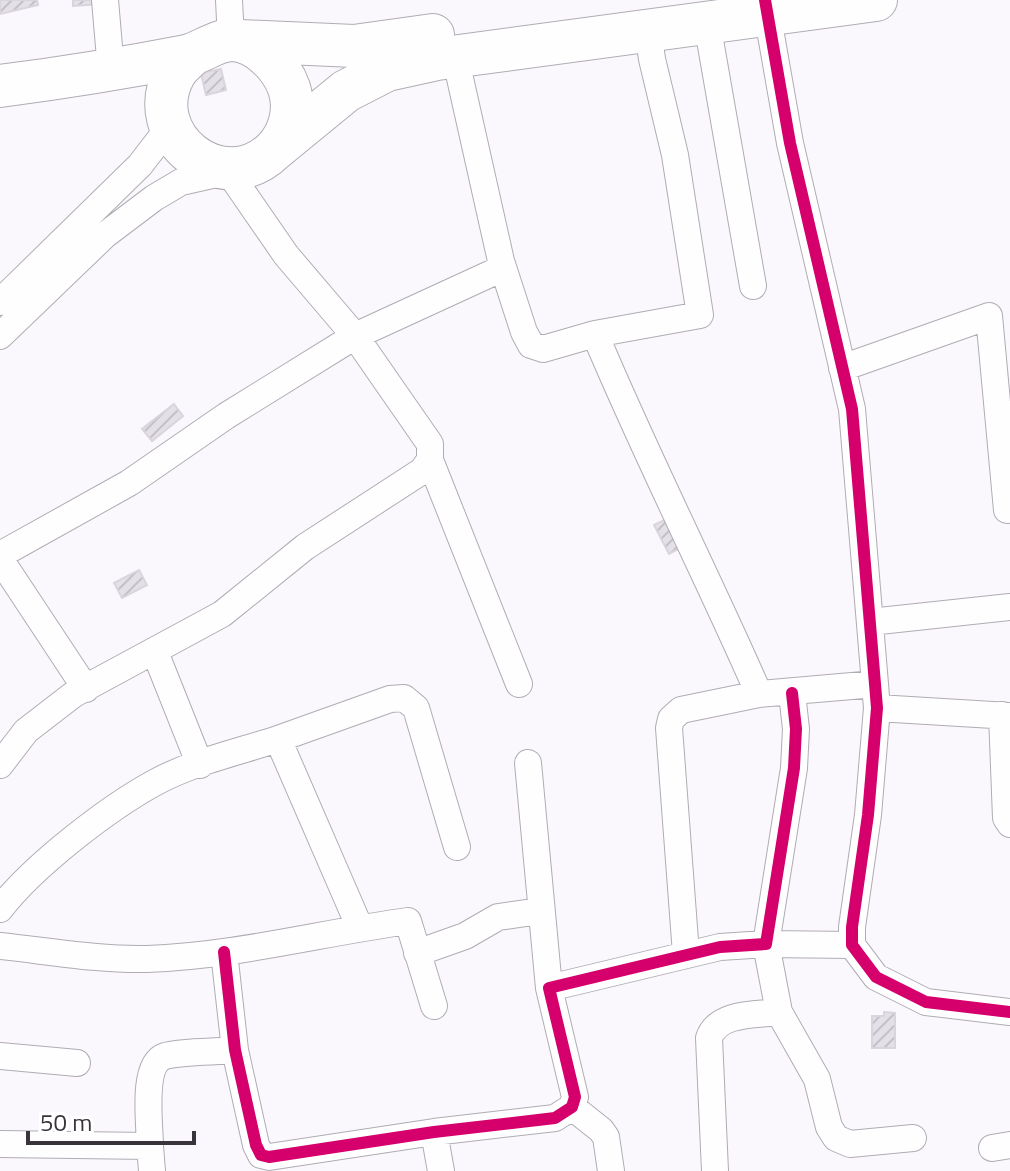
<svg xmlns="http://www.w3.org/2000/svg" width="1010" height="1171" viewBox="0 0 1010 1171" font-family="'Titillium Web',sans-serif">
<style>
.building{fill:url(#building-hatch);stroke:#dad5dd;stroke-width:2}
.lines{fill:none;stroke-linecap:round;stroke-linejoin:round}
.street-casing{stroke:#b0acb3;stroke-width:28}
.primary-casing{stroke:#b0acb3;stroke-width:44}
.street{stroke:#fefeff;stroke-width:26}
.primary{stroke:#fefeff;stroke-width:42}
.cycleway-casing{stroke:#fff;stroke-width:17}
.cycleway{stroke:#d6006c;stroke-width:12}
</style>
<defs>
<pattern id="building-hatch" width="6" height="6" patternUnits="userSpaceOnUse" patternTransform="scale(2)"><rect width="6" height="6" fill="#e4e0e8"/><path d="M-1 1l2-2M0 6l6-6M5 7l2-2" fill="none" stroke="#c4c1c8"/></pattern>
</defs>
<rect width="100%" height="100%" fill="#faf7fd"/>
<path class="building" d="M0,0H37L38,5L0,14Z
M73,0H101L102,4L73,6Z
M221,69L226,90L206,95L201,73Z
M174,404L183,416L152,441L142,429Z
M673,516L688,544L669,554L654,525Z
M139,570L147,585L122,598L114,583Z
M884,1012L895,1013V1048H872V1016H884Z"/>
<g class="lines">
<g class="street-casing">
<path id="street" d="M105,0L111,70
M229,0L231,40
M765,1L790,143L852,409L877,708L868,815L852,927V945L876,977L926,1002L1010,1012
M707,23L753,286
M455,56L501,261L524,332L531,345L543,349L595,334C646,456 706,573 759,694
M228,171L286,255L355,336L503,268
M0,302L140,165L170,126
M595,334L700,315L675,155L652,59L648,30
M0,336L105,235L154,198L181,182L225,172
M842,368L989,316L1007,510
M430,460L519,684
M0,555L129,483L226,416L355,336L430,444V460L422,471L305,547L222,614L74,694L26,731L0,765
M0,559L86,689
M870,622L1010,607
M155,652L200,765
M877,708L1010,716
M1002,715L1006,818L1010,824
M278,739L390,699L404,698L416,708L457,847
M528,763L549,988
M0,909C33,866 108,808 156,782C193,762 238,752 278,739L360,928
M852,945L766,944L779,1012L817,1079L829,1127L836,1138L850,1144L913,1138
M0,946C48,951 98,960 147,959C235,956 321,933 408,921L434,1006
M224,952L235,1050L256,1145L261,1155L269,1157L434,1132L555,1118L572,1107L575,1097L549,988L720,947L766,944L794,768L796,729L792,693
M417,953L465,936L498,917L540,911
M686,954L669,728L671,719L681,710L759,694L875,684
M0,1056L77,1063
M572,1107L601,1130L606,1137L611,1171
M434,1132L441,1171
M0,1144L150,1146L152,1171
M150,1146C150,1126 141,1064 165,1056C181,1051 217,1052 235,1050
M992,1148L1010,1145
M715,1171L709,1038C718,1012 756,1015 779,1012"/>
</g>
<g class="primary-casing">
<path id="primary" d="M241,41L354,46L433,35
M0,86C62,78 124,68 186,56C201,53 216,40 232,40C258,41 281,66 289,88C296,109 290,134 274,150C223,201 139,136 175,73C179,66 186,61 192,55
M274,150L346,91L387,70L437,59L876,0"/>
</g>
<use href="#street" class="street"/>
<use href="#primary" class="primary"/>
<g class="cycleway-casing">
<path id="cycleway" d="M765,0L790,143L852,409L877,708L868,815L852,927V945L876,977L926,1002L1010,1012
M224,952L235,1050L256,1145L261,1155L269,1157L434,1132L555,1118L572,1107L575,1097L549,988L720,947L766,944L794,768L796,729L792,693"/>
</g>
<use href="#cycleway" class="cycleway"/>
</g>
<path d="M28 1131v12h166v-12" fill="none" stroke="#39333c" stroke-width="4"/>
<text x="40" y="1131" font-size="24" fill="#39333c" stroke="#ffffff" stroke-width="6" paint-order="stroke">50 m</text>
</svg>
